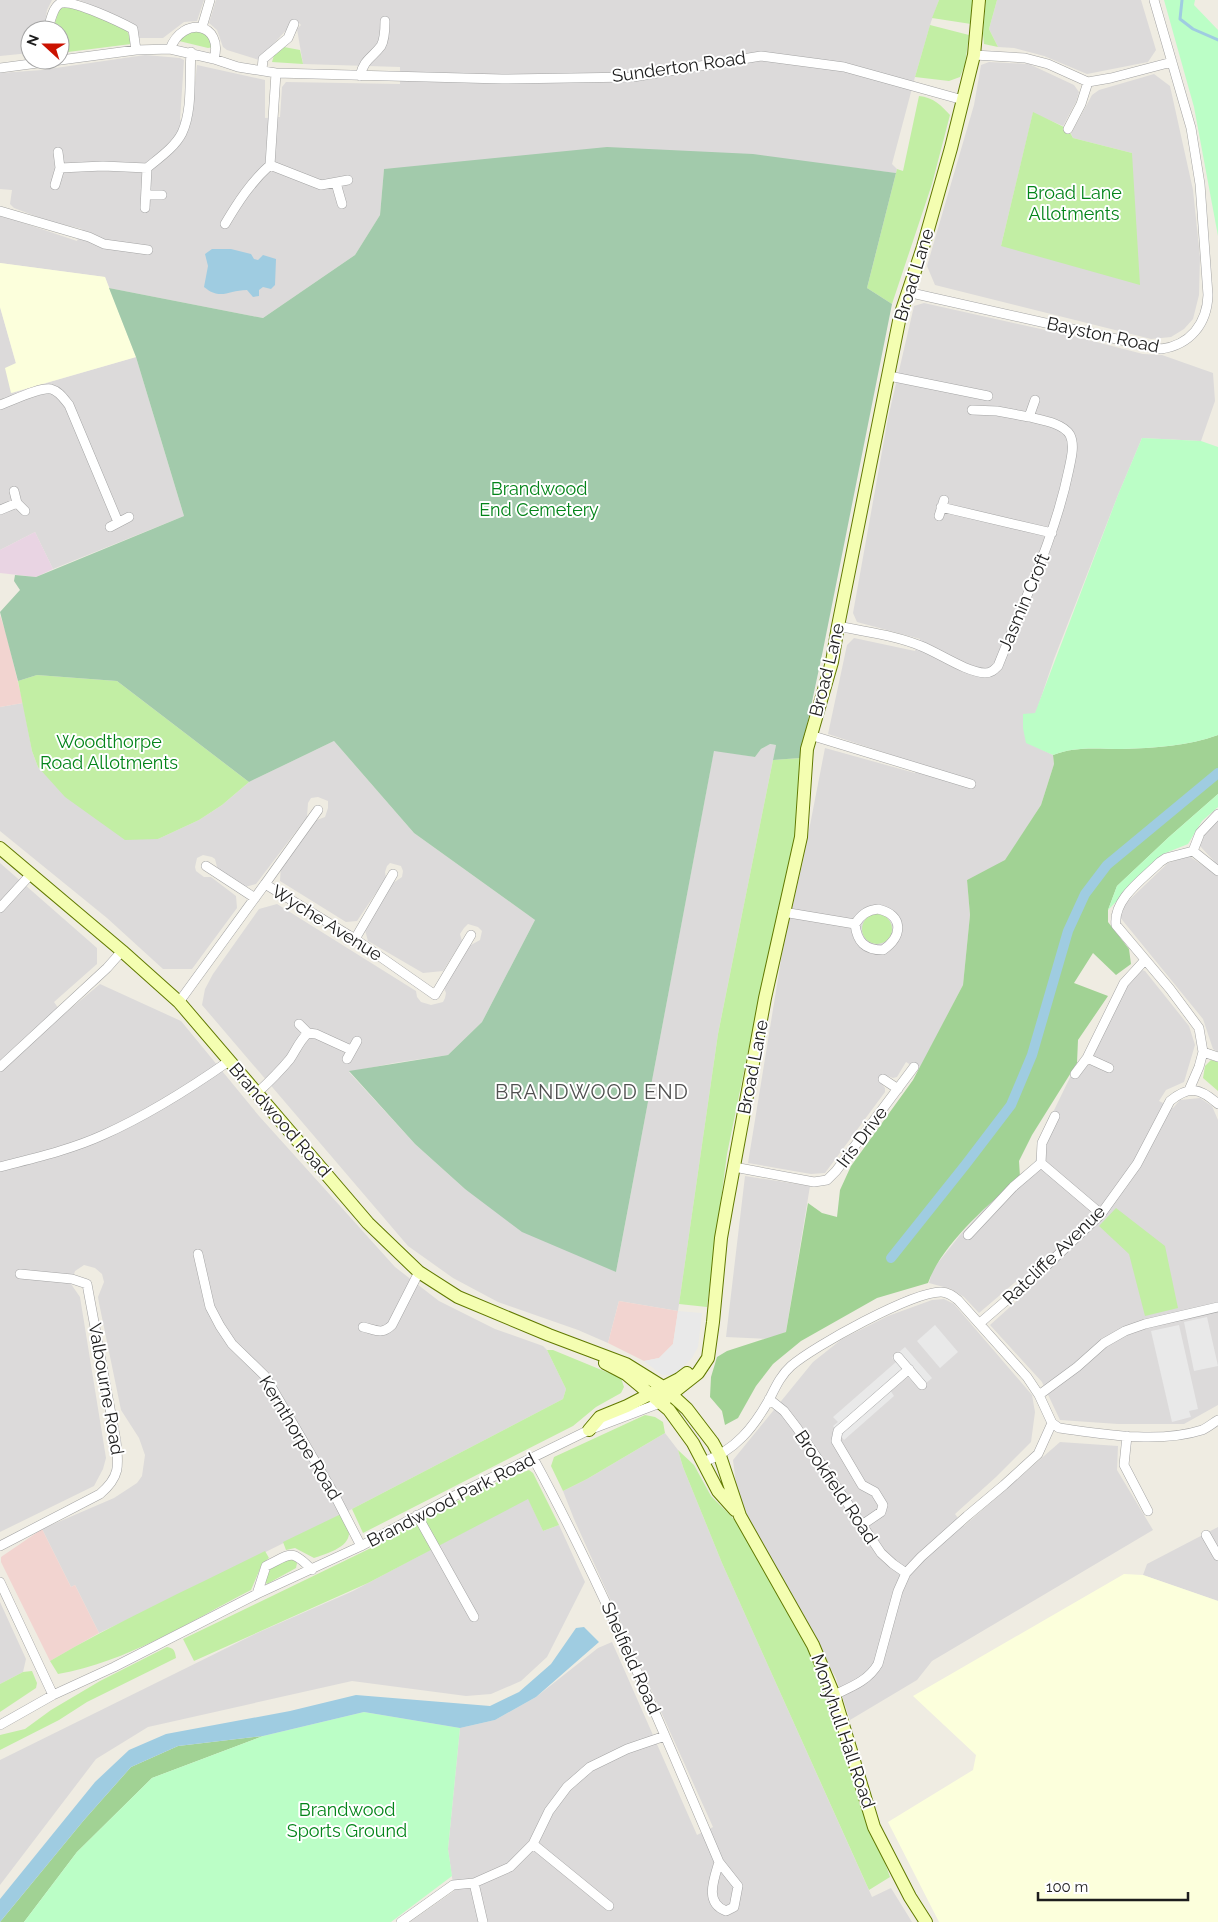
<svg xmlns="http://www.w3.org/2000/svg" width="1218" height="1922" viewBox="0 0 1218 1922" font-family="Raleway,sans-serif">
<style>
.residential{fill:#dcdada}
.commercial{fill:#f2d4d0}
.industrial{fill:#e9d4e3}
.education{fill:#fcffdc}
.grass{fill:#c2eea4}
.forest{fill:#a1d294}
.cemetery{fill:#a2caab}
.park{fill:#bbfec6}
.parking{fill:#e9e9e9}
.water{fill:#9fcce1}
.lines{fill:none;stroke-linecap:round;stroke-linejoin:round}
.stream{stroke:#9fcce1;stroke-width:3}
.canal{stroke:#9fcce1;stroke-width:10}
.street-casing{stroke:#a4a4a4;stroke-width:10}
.secondary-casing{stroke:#617900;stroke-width:14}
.street{stroke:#fff;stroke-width:9}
.secondary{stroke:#f4feb1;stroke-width:12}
.labels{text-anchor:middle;stroke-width:4;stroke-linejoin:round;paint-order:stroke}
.street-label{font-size:18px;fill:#1d1d1d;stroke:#fff}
.park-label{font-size:18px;fill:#038419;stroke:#fff}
.quarter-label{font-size:20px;letter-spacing:1px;fill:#505050;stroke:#fff}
</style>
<rect width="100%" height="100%" fill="#efece2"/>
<path class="residential" d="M0,0H52L47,10L44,30H30V53L0,56Z
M79,0H204L197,21L184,22L163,38H139L133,24Z
M216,0H939L931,22L915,77L892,164L897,169L896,173L741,154L384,169L380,215L355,255L263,318L109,288L105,277L0,263V215L77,241L82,229L48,221L14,208L10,204L12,190L0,189V73L42,70L145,55L180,58L184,60L180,120L191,121L197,65L265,80V118L280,117L282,87L286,82L400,84V67L303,64L297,29L301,25L296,20H291L288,28L259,60L227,50L223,47L217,30L209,23Z
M997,0H1141L1156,50L1148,62L1087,74L1044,56L1014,48L998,47L989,29Z
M989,62L1029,64L1074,85L1079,92L1076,102L1063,126L1033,113L1001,246L1132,153L1073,138L1071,134L1092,95L1099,90L1154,74L1170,86L1193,190L1200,257L1199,295L1193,319L1184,329L1171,337L1151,339L935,285L927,266L974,105L981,65Z
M924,303L1077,337L1143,354L1162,355L1213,373L1215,401L1201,441L1142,438L1118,495L1054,659L1026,742L1053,755L1054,764L1041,805L1005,861L967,880L970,915L963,985L919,1070L906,1062L897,1077L893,1078L885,1075L880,1082L885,1088V1092L825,1173L811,1174L748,1163L783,948L803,861L825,748L915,773L919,764L828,734L847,645L854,638L915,651L920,639L857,622L853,613L888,418L914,306Z
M0,307L16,364L12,393L136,357L184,516L53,569L35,532L0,550Z
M23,703L32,751L38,767L158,839L199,820L222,805L249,782L334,741L414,833L535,920L482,1022L448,1055L394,1063L349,1072L415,1144L465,1189L616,1272L714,750L755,757L761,749L769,744L776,745L718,1034L678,1311L619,1301L608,1343L578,1330L498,1302L453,1278L408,1246L202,1005L205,989L213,974L259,909L277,904L416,991L417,997L421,1002L431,1005L443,1002L445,998L446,993L444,988L469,946L480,940L482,931L478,927L468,924L464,928L460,934L462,941L443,971L423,973L368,941L365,930L393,883L402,877L403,871L401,866L390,863L387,866L385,872L386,878L357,921L346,922L280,881L281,865L314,821L325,817L328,808V801L318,797L311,798L308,803L307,817L256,884L245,887L220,871L217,867L215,859L212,857L203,855L197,858L195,867L196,871L204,877H211L236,896L237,908L192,969H163L107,918L0,831V707Z
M1218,819V1052L1213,1049L1203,1019L1119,916L1124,905L1168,863L1189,856L1208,869L1214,861L1199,845L1205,834Z
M0,863L97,948V964L54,1002L63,1015L100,984L181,1021L259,1116L395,1267L439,1301L495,1329L543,1346L547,1350L566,1389L563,1399L352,1509L165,1602L99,1633L75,1585L71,1587L42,1529L114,1498L137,1483L142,1476L145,1455L139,1438L121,1410L99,1303L98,1297L104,1282L102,1274L95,1268L84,1265L75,1271L71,1284L80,1297L106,1458L103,1469L94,1486L0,1532Z
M1142,970L1145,971L1189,1026L1195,1045L1184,1082L1166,1090L1159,1101L1173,1108L1180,1100L1200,1098L1212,1106L1218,1120V1405L1184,1424H1118L1060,1420L1042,1382L990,1325L1031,1288L1020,1278L979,1313L964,1297L951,1289L929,1283L933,1269L960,1235L992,1201L1032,1168L1036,1159L1040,1139L1077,1063L1089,1065L1127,985Z
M745,1176L810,1186L786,1332L769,1339L726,1337Z
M944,1299L954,1304L1032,1395L1035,1412L1031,1442L996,1477L955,1514L964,1526L1060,1442L1118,1446L1117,1470L1153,1530L932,1661L917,1680L850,1720L836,1678L738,1500L733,1460L813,1362L842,1339L888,1316L932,1300Z
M665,1433L678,1450L683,1467L722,1563L872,1897L891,1888L912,1922H410L454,1891L448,1849L460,1728L495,1720L536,1697L598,1648L612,1642L697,1835L713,1827L574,1519L563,1491L587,1479Z
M528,1498L543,1531L559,1525L585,1582L547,1657L521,1681L491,1694L466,1696L352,1681L148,1727L96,1759L0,1885V1760L257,1633L353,1591Z
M1218,1527V1601L1143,1575L1147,1564Z
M0,1602L26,1659L23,1672L0,1684Z"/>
<path class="commercial" d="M0,615L6,633L23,703L0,707Z
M619,1301L678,1311L673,1344L659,1358L644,1361L608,1343Z
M42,1529L71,1587L75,1585L99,1633L50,1661L1,1562V1557Z"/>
<path class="industrial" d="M35,532L53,569L36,577L0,573V550Z"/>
<path class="education" d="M0,263L105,277L136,357L11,393L5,368L16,363L0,307Z
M1124,1574L1143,1575L1218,1601V1922H939L888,1822L973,1770L976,1755L913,1696Z"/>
<path class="grass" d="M939,0H973L971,24L932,18Z
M986,0H997L989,29L998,47L984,44L983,34Z
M65,7C76,8 116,22 125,29C129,32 130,39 131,44L60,53V30H53L59,9Z
M930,25L969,35L965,64L960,77L949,81L915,77Z
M196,29L210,36L213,47L208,48L179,41L187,31Z
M284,47L300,50L303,64L272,62L274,55Z
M919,96C933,97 942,106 950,115L932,184L892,304L867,288L897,169L903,171Z
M1033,112L1068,129L1073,138L1132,153L1140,285L1001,246Z
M37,675L117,681L249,782L222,805L199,820L158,839L125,840L65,797L38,767L32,751L18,681Z
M800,758L795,843L766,964L727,1154L707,1307L679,1304L718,1034L773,760Z
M862 929a15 15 0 1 1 30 0a15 15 0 1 1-30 0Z
M1211,1060L1218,1062V1091L1203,1078L1205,1066Z
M1116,1208L1165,1246L1178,1308L1145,1316L1129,1254L1099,1226Z
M547,1350H553L621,1378L624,1387L621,1393L596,1407L573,1426L363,1533L352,1509L563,1399L566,1389Z
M645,1415L655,1417L663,1422L665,1433L587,1479L563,1491L551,1466L554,1457Z
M678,1450L694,1465L711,1496L739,1524L810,1653L890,1877L869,1890L722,1563L683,1467Z
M529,1470L533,1473L559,1525L543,1531L528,1499L368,1583L194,1661L183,1639L371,1548L480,1489Z
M341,1514C344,1519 349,1527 349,1533C349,1548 325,1554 314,1558L295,1548L286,1550L283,1542Z
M265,1551L269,1558L262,1564L251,1590C189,1622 127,1662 58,1674L50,1661C120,1620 193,1587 265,1551Z
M292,1557L297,1563L296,1568L267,1584L265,1582L269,1568Z
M167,1647C174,1648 175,1651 176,1658L87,1702L59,1720L0,1750V1735L25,1729L51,1710L100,1681Z
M32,1671L37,1683L36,1688L0,1712V1684L23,1672Z"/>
<path class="forest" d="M1218,735V794L1169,837L1117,886L1108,910V922L1129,949L1131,964L1116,975L1093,953L1074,983L1108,996L1078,1040L1077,1063L1032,1135L1019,1161L1020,1177C989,1204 942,1244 928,1283L877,1298L801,1341L773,1364L756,1386L738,1418L725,1425L722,1411L710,1397L711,1377L717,1357L727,1351L786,1332L808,1203L822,1213L837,1217L840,1190L851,1166L913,1080L963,985L970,915L967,880L1005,860L1041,805L1054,764L1053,755C1076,746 1097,749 1122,749C1154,748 1188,746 1218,735Z
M263,1736L152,1778L77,1852L24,1922H0L84,1820L131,1767L178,1746Z"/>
<path class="cemetery" d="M607,147L753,154L896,173L867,288L892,304L823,650L800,758L773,760L776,745L770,744L761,749L755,757L714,751L616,1272L522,1232L465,1189L415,1144L349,1071L448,1055L482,1022L535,920L414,833L334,741L249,782L117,681L37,675L18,681L0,612L20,590L14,581L15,575L36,577L184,516L136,357L109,288L263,318L355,255L380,215L384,169Z"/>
<path class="park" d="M1164,0H1195L1194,5L1218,30V236L1194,107Z
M1142,438L1201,441L1218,447V735C1188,746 1154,748 1122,749C1097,749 1076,746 1053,755L1026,743L1023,728V714L1035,713L1118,495Z
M1218,794V807L1202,821L1188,844L1163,854L1108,910L1117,886L1169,837Z
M364,1712L460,1728L448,1849L452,1876L391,1922H24L77,1852L152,1778L263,1736Z"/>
<path class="parking" d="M678,1311L702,1313L698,1347L692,1358L675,1375H662L644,1361L659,1358L673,1344Z
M1207,1317L1218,1366L1194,1371L1184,1322Z
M935,1325L958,1352L940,1368L917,1341Z
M1179,1325L1198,1409L1189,1411L1191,1417L1172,1422L1151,1331Z
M905,1347L932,1378L919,1389L907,1376L890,1390L894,1396L844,1440L833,1426L838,1422L833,1417L896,1362L892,1358Z"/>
<path class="water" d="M212,249H231L251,254L254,259L258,260L263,255L276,259L275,285L271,289L263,287L259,290V296L253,297L247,290C228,290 221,301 204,287L208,266L205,254Z
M584,1627L599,1642L536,1697L495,1720L460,1728L364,1712L263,1736L178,1746L131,1767L84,1820L0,1922V1899L95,1782L129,1750L166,1734L290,1711L356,1695L490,1706L519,1692L551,1664L576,1628Z"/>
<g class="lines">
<path class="stream" d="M1182,0L1180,19L1193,29L1218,40"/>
<path class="canal" d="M891,1258L966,1164L1011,1105L1032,1055L1068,931L1085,894L1107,865L1218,773"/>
<g class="street-casing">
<path id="street" d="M202,27L210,0
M48,30C50,22 53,6 61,3C74,0 120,22 133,29L136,50
M170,49C183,15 224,23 214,59
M974,55L1025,58L1048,64L1088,82L1111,78L1172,62
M0,68L136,50L170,49L214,59L238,67L276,73L502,79L633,77L761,56L844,67L963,100
M262,70L263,59L288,38L294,24
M276,73L270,165L321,185L348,180
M360,76C364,59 372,58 381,46C385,39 385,29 385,21
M1068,129L1081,104L1088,82
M60,168L103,166L147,168C159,158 175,147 182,133C193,109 189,78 191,52
M336,183L342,204
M55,185L60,168L58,152
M146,195H162
M145,208L147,168
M0,211L89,237L104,244L148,250
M225,224C238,202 251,182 270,165
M907,292L1161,349C1190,345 1207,324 1208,295L1200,184L1191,128L1154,0
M889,376L988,396
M0,405C12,401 39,387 51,389C59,391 64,399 69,405L118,522
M972,410L997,411L1029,417
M14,491L17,503L25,511
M941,507L1052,533
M0,510L17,503
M939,516L944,500
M110,527L129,517
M838,626C865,632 895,635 921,646C939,653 966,672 985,673C991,673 994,670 998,666C1024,600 1055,538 1069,469C1071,459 1075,445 1070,435C1063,423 1041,420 1029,417L1035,400
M810,735L971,784
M1193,851L1200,833L1218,814
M1193,851L1218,871
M206,866L255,898
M265,884L318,810
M0,908L31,874
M878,909C904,915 903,936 883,950C865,950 857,942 855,924C861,915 867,910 878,909Z
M783,912L855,924
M355,939L393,874
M179,1002L265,884L355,939L435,995L471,935
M299,1024L308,1033
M1203,1052L1218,1057
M1087,1058L1109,1068
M347,1059L357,1041
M0,1067L107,968L122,951
M1075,1074L1087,1058L1124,983L1145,960
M883,1079L898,1089
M1189,1090L1199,1067L1203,1052L1199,1028L1170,989L1116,925C1113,899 1143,879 1160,862L1166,858L1193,851
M257,1093C269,1082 280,1071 290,1059C296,1050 300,1040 308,1033L316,1034L351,1050
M1041,1163L1042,1143L1055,1116
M0,1167C34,1158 70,1150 103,1135C148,1115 189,1089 229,1061
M734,1167L814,1182L827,1180L836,1171L914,1067
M968,1235L1013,1187L1041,1163L1101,1214
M198,1254L210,1307L220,1326L232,1344L265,1376L333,1492L361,1546
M980,1323L1045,1267L1101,1214L1137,1164L1170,1101C1189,1085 1200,1088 1218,1104
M363,1327C376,1330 382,1335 392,1325L419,1272
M898,1357L922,1385
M1039,1395L1077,1367L1104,1343L1125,1331L1145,1324L1218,1307
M769,1399L784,1411L797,1428L881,1553L893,1564L906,1573
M1052,1423L1059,1428C1103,1434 1158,1444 1202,1430C1207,1428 1213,1423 1218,1420
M1127,1436L1124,1465L1148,1511
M533,1458C604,1588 661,1726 719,1862C714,1879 704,1903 726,1911L734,1907L738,1886L719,1862
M703,1462C735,1451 754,1427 770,1398C776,1386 781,1375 791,1366C814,1346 912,1292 941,1292C948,1292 953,1296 958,1300L1027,1377L1039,1395L1052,1423L1038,1454L1004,1485L967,1516L921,1557L906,1573L898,1591L878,1664C868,1681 851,1687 834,1695
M417,1515L474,1617
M862,1525L881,1512L883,1505L875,1492L862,1485L836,1441L838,1431L909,1369
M1206,1535L1218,1556
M0,1546L100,1494C120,1477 119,1466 116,1441L87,1284L72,1279L20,1274
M0,1582L53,1695
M257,1594L266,1566C291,1554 291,1548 312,1570
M0,1725L53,1695L114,1667L257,1594L361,1546L458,1494L589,1430L660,1403
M533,1844L609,1906
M474,1883L483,1922
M401,1922L453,1885L474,1883L510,1867L533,1844L549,1811L567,1787L590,1767L627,1749L665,1736"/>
</g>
<g class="secondary-casing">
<path id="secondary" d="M0,848L122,951L179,1002L368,1223L419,1272L458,1297L549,1335L626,1364L663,1387L687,1409L713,1443L720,1456L740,1516L813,1645L834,1695L874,1827L910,1897L926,1922
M605,1363L626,1374L669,1410L693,1443L718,1491L735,1510
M660,1403L698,1373L708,1358L713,1322L721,1238L727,1204L765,998L801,837L807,749L832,662L838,626L900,316L923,247L951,148L974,55L979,0
M589,1430L600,1417L627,1406L679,1379L687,1373"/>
</g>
<use href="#street" class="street"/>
<use href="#secondary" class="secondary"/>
</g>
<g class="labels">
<g class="street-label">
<text transform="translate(679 67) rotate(-8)" y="6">Sunderton Road</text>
<text transform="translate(914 275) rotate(-73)" y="6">Broad Lane</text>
<text transform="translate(1103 335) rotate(12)" y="6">Bayston Road</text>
<text transform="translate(1024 602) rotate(-67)" y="6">Jasmin Croft</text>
<text transform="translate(827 670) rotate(-76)" y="6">Broad Lane</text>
<text transform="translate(327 923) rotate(32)" y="6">Wyche Avenue</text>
<text transform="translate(753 1067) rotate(-79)" y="6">Broad Lane</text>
<text transform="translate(280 1120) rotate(49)" y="6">Brandwood Road</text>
<text transform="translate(862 1137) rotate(-53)" y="6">Iris Drive</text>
<text transform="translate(1054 1255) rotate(-44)" y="6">Ratcliffe Avenue</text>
<text transform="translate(106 1389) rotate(80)" y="6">Valbourne Road</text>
<text transform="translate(300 1438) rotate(59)" y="6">Kernthorpe Road</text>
<text transform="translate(836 1487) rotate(56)" y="6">Brookfield Road</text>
<text transform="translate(451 1500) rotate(-27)" y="6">Brandwood Park Road</text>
<text transform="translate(631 1658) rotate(66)" y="6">Shelfield Road</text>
<text transform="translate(843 1731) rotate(71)" y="6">Monyhull Hall Road</text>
</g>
<g class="park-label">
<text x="1074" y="199">Broad Lane<tspan x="1074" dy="21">Allotments</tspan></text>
<text x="539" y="495">Brandwood<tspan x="539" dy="21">End Cemetery</tspan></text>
<text x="109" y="748">Woodthorpe<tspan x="109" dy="21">Road Allotments</tspan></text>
<text x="347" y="1816">Brandwood<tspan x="347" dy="21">Sports Ground</tspan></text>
</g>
<g class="quarter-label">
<text x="592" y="1099">BRANDWOOD END</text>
</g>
</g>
<g transform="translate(45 45) rotate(291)"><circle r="24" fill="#ffffff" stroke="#a5a5a5"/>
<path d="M0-4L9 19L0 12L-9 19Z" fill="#cb1200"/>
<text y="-8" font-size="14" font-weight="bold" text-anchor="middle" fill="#1d1d1d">N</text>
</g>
<path d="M1038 1892v8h150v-8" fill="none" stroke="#1d1d1d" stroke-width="2.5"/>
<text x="1046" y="1892" font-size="15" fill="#1d1d1d" stroke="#ffffff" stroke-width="4" paint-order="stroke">100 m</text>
</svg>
